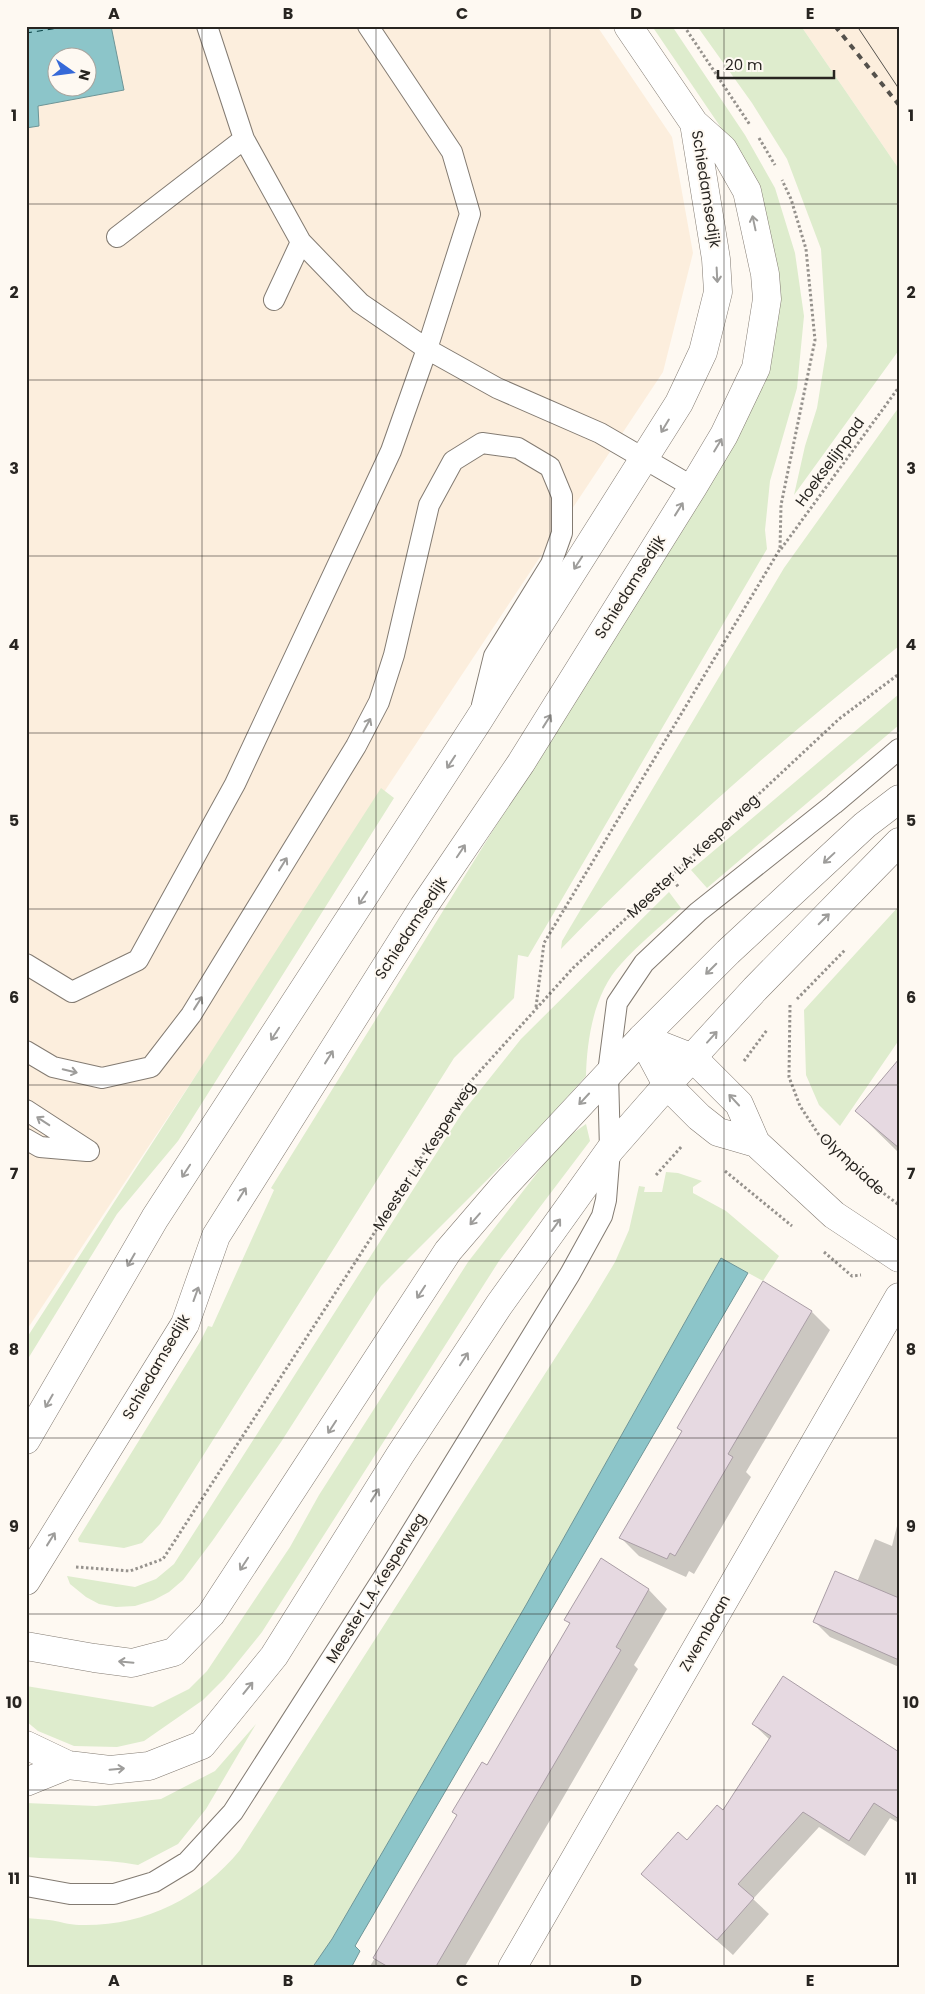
<svg xmlns="http://www.w3.org/2000/svg" width="925" height="1994" viewBox="0 0 925 1994" font-family="Poppins,sans-serif">
<style>
.built{fill:#fceedd;fill-rule:evenodd}
.green{fill:#deeccd}
.water{fill:#8cc5c9;stroke:#6e9597;fill-rule:evenodd}
.shadow{fill:#0003}
.lines{fill:none;stroke-linecap:round;stroke-linejoin:round}
.ferry{stroke:#013b3e;stroke-width:1;stroke-dasharray:6 5;stroke-linecap:butt}
.building{fill:#e6d9e1;stroke:#aa9ea6}
.lane-casing{stroke:#837b72;stroke-width:22}
.street-casing{stroke:#837b72;stroke-width:29}
.secondary-casing{stroke:#837b72;stroke-width:29}
.path{stroke:#96928d;stroke-width:3;stroke-dasharray:2.5 2.5;stroke-linecap:butt}
.lane{stroke:#fff;stroke-width:20}
.street{stroke:#fff;stroke-width:28}
.secondary{stroke:#fff;stroke-width:28}
.tram{stroke:#54514c;stroke-width:1}
.rail{stroke:#54514c;stroke-width:4;stroke-dasharray:6 6;stroke-linecap:butt}
.oneway{stroke:#9e9d9b}
.grid{fill:none;stroke:#282521;stroke-width:1;stroke-opacity:0.55}
.labels{text-anchor:middle;stroke-width:4;stroke-linejoin:round;paint-order:stroke}
.street-label{font-size:15px;fill:#282521;stroke:#fef9f2}
.neatline{fill:none;stroke:#282521;stroke-width:2}
.grid-label{font-size:16px;text-anchor:middle;font-weight:bold;fill:#282521}
</style>
<rect width="100%" height="100%" fill="#fef9f2"/>
<path class="built" d="M26,26H597L672,137L693,253L663,372L26,1331ZM58,58H88V88H58Z
M801,26H899V169Z"/>
<path class="green" d="M652,26H672L745,135L775,188L795,253L804,316L797,388L770,481L765,530L767,549L528,957L518,955L514,998L454,1058L160,1524L142,1543L124,1548L79,1542L78,1539L200,1342L208,1326L212,1327L274,1190L271,1188L741,431L775,303L730,141Z
M697,26H801L899,169V350L794,495L805,446L817,408L827,346L821,249L787,159L752,103Z
M899,407V646C780,741 666,840 561,949L562,941L784,568Z
M899,694V725L707,888L691,870Z
M381,788L394,798L178,1141L117,1214L26,1362V1339Z
M669,892L681,908C661,926 639,944 621,964C594,993 587,1038 586,1076L543,1124L381,1286L281,1442L213,1540L183,1580L169,1592L154,1600L135,1606L116,1607L99,1604L86,1597L70,1584L67,1576L135,1587L156,1579L174,1564L462,1113L521,1039Z
M899,906V1040L840,1126L819,1105L806,1075L804,1010Z
M586,1124L590,1141L499,1261L262,1632L224,1679L203,1700L144,1741L117,1747L74,1746L38,1731L26,1721V1686L153,1707L189,1689L207,1671L290,1547L319,1495L468,1262L562,1141Z
M666,1172L678,1173L702,1181L693,1187V1193L726,1211L779,1256L763,1281L721,1258L526,1605L332,1939L312,1968H26V1918C34,1919 42,1919 49,1920C59,1921 69,1925 79,1925C143,1927 200,1899 240,1850L591,1302L615,1262L629,1230L639,1186L645,1187L644,1192H662Z
M256,1724L206,1809L178,1844L138,1865C101,1858 63,1860 26,1857V1803L96,1806L161,1799L215,1771Z"/>
<path class="water" d="M26,26H111L124,90L38,106L39,126L26,128ZM58,58H88V88H58Z
M721,1258L748,1273L355,1946L360,1951L351,1968H312L332,1939L526,1605Z"/>
<path class="shadow" d="M899,1061V1153L856,1111Z
M812,1312L830,1330L746,1472L751,1477L694,1574L689,1571L686,1577L639,1556L621,1538L683,1432L678,1428Z
M899,1518V1667L830,1637L815,1622L857,1582L875,1539L892,1546Z
M601,1560L649,1590L667,1609L634,1665L638,1669L464,1968H369L458,1816L454,1812L487,1766L570,1624L566,1620Z
M753,1724L899,1753V1823L890,1818L865,1856L819,1827L753,1899L769,1914L733,1955L642,1874L687,1841L723,1811L770,1740Z"/>
<g class="lines">
<path class="ferry" d="M26,33L72,26"/>
</g>
<path class="building" d="M899,1059V1148L855,1111Z
M763,1281L812,1311L728,1454L733,1457L675,1556L670,1553L667,1559L619,1538L682,1431L677,1428Z
M601,1558L649,1589L616,1647L621,1650L435,1968H390L373,1958L457,1815L452,1812L482,1762L487,1765L570,1623L564,1620Z
M835,1571L899,1598V1660L813,1622Z
M783,1676L899,1752V1819L874,1803L849,1841L803,1812L738,1884L754,1898L717,1940L641,1874L678,1832L687,1840L717,1805L723,1810L771,1736L752,1724Z"/>
<g class="lines">
<g class="lane-casing">
<path id="lane" d="M207,26L244,139L301,242L360,303L427,349L497,388L600,433L693,487
M117,237L244,139
M274,300L301,242
M26,964L72,992L138,960L235,784L391,451L427,349L470,214L452,152L368,26
M26,1051L53,1067L102,1078L151,1067L191,1015L356,746L379,702L394,655L429,505L453,461L482,443L518,448L550,467L562,496V533L551,564L494,656L482,705
M26,1110L89,1151
M26,1139L40,1147L87,1151
M26,1886L70,1894H114L154,1882L187,1862L233,1812L392,1564L570,1274L602,1216L606,1200L610,1150L608,1073L617,1003L644,963L698,912L834,804L899,749"/>
</g>
<g class="street-casing">
<path id="street" d="M642,1038L693,1058L739,1104L756,1143L834,1215L899,1258
M642,1038L667,1085L699,1117L718,1132L756,1143
M512,1968L899,1297"/>
</g>
<g class="secondary-casing">
<path id="secondary" d="M26,1440L155,1218L478,721L679,403L703,352L718,292L716,259L694,123
M26,1581L185,1324L216,1236L424,906L521,763L693,487L724,435L756,368L767,299L765,274L747,191L723,149L694,123L628,26
M26,1646L94,1658L132,1663L174,1652L211,1614L448,1251L503,1187L642,1038L728,952L865,825L899,799
M26,1745L68,1765L110,1770L149,1766L202,1745L274,1656L400,1455L499,1305L610,1150L667,1085L755,989L899,842
M26,1782L68,1765"/>
</g>
<path class="path" d="M684,26L750,125
M759,138L775,165
M781,549L899,387
M671,876L679,888
M797,999L845,950
M790,1005L789,1077L800,1106L819,1135L857,1173L899,1205
M536,1007L544,943L780,549L781,505L815,340L806,249L791,199L782,180
M744,1061L767,1030
M725,1171L792,1226
M656,1175L682,1146
M824,1252L852,1276L861,1275
M76,1567L130,1571L163,1559L380,1224L462,1091L573,968L839,719L899,674"/>
<use href="#lane" class="lane"/>
<use href="#street" class="street"/>
<use href="#secondary" class="secondary"/>
<path class="tram" d="M857,26L899,89"/>
<path class="rail" d="M835,26L899,105"/>
</g>
<defs><path id="oneway-shaft" d="M-6 0H5M1.5-3L5.5 0L1.5 3" fill="none" stroke-width="1.6" stroke-linecap="round" stroke-linejoin="round" transform="scale(1.25)"/></defs>
<g class="oneway">
<use href="#oneway-shaft" transform="translate(754 223) rotate(-102)"/>
<use href="#oneway-shaft" transform="translate(717 275) rotate(87)"/>
<use href="#oneway-shaft" transform="translate(665 426) rotate(121)"/>
<use href="#oneway-shaft" transform="translate(718 445) rotate(-59)"/>
<use href="#oneway-shaft" transform="translate(679 509) rotate(-58)"/>
<use href="#oneway-shaft" transform="translate(578 563) rotate(123)"/>
<use href="#oneway-shaft" transform="translate(547 721) rotate(-58)"/>
<use href="#oneway-shaft" transform="translate(367 725) rotate(-62)"/>
<use href="#oneway-shaft" transform="translate(451 762) rotate(123)"/>
<use href="#oneway-shaft" transform="translate(461 851) rotate(-56)"/>
<use href="#oneway-shaft" transform="translate(829 858) rotate(137)"/>
<use href="#oneway-shaft" transform="translate(283 864) rotate(-58)"/>
<use href="#oneway-shaft" transform="translate(363 898) rotate(123)"/>
<use href="#oneway-shaft" transform="translate(824 919) rotate(-45)"/>
<use href="#oneway-shaft" transform="translate(711 969) rotate(135)"/>
<use href="#oneway-shaft" transform="translate(198 1003) rotate(-58)"/>
<use href="#oneway-shaft" transform="translate(275 1034) rotate(123)"/>
<use href="#oneway-shaft" transform="translate(712 1037) rotate(-48)"/>
<use href="#oneway-shaft" transform="translate(329 1057) rotate(-58)"/>
<use href="#oneway-shaft" transform="translate(70 1071) rotate(13)"/>
<use href="#oneway-shaft" transform="translate(584 1099) rotate(133)"/>
<use href="#oneway-shaft" transform="translate(734 1100) rotate(-133)"/>
<use href="#oneway-shaft" transform="translate(43 1121) rotate(-147)"/>
<use href="#oneway-shaft" transform="translate(186 1171) rotate(123)"/>
<use href="#oneway-shaft" transform="translate(242 1194) rotate(-58)"/>
<use href="#oneway-shaft" transform="translate(475 1219) rotate(131)"/>
<use href="#oneway-shaft" transform="translate(556 1225) rotate(-54)"/>
<use href="#oneway-shaft" transform="translate(131 1260) rotate(120)"/>
<use href="#oneway-shaft" transform="translate(421 1292) rotate(123)"/>
<use href="#oneway-shaft" transform="translate(196 1294) rotate(-70)"/>
<use href="#oneway-shaft" transform="translate(464 1359) rotate(-57)"/>
<use href="#oneway-shaft" transform="translate(49 1401) rotate(120)"/>
<use href="#oneway-shaft" transform="translate(332 1427) rotate(123)"/>
<use href="#oneway-shaft" transform="translate(375 1495) rotate(-58)"/>
<use href="#oneway-shaft" transform="translate(51 1539) rotate(-58)"/>
<use href="#oneway-shaft" transform="translate(244 1564) rotate(123)"/>
<use href="#oneway-shaft" transform="translate(126 1662) rotate(-175)"/>
<use href="#oneway-shaft" transform="translate(248 1688) rotate(-51)"/>
<use href="#oneway-shaft" transform="translate(117 1769) rotate(-5)"/>
</g>
<path class="grid" d="M202,26V1968M376,26V1968M550,26V1968M724,26V1968M26,204H899M26,380H899M26,556H899M26,733H899M26,909H899M26,1085H899M26,1261H899M26,1438H899M26,1614H899M26,1790H899"/>
<g class="labels">
<g class="street-label">
<text transform="translate(706 189) rotate(81)" y="5">Schiedamsedijk</text>
<text transform="translate(830 462) rotate(-54)" y="5">Hoekselijnpad</text>
<text transform="translate(630 587) rotate(-58)" y="5">Schiedamsedijk</text>
<text transform="translate(693 856) rotate(-43)" y="5">Meester L.A. Kesperweg</text>
<text transform="translate(411 928) rotate(-57)" y="5">Schiedamsedijk</text>
<text transform="translate(424 1156) rotate(-57)" y="5">Meester L.A. Kesperweg</text>
<text transform="translate(852 1164) rotate(43)" y="5">Olympiade</text>
<text transform="translate(156 1367) rotate(-60)" y="5">Schiedamsedijk</text>
<text transform="translate(376 1588) rotate(-58)" y="5">Meester L.A. Kesperweg</text>
<text transform="translate(705 1633) rotate(-60)" y="5">Zwembaan</text>
</g>
</g>
<rect width="925" height="1994" fill="none" stroke="#fef9f2" stroke-width="55"/>
<g transform="translate(72 72) rotate(104)"><circle r="24" fill="#fef9f2" stroke="#a8a49e"/>
<path d="M0-4L9 19L0 12L-9 19Z" fill="#3669d8"/>
<text y="-8" font-size="14" font-weight="bold" text-anchor="middle" fill="#282521">N</text>
</g>
<path d="M718 70v8h116v-8" fill="none" stroke="#282521" stroke-width="2.5"/>
<text x="725" y="70" font-size="15" fill="#282521" stroke="#fef9f2" stroke-width="4" paint-order="stroke">20 m</text>
<rect x="28" y="28" width="870" height="1938" class="neatline"/>
<g class="grid-label">
<text x="114" y="19">A</text>
<text x="288" y="19">B</text>
<text x="462" y="19">C</text>
<text x="636" y="19">D</text>
<text x="810" y="19">E</text>
<text x="14" y="121">1</text>
<text x="911" y="121">1</text>
<text x="14" y="298">2</text>
<text x="911" y="298">2</text>
<text x="14" y="474">3</text>
<text x="911" y="474">3</text>
<text x="14" y="650">4</text>
<text x="911" y="650">4</text>
<text x="14" y="826">5</text>
<text x="911" y="826">5</text>
<text x="14" y="1003">6</text>
<text x="911" y="1003">6</text>
<text x="14" y="1179">7</text>
<text x="911" y="1179">7</text>
<text x="14" y="1355">8</text>
<text x="911" y="1355">8</text>
<text x="14" y="1532">9</text>
<text x="911" y="1532">9</text>
<text x="14" y="1708">10</text>
<text x="911" y="1708">10</text>
<text x="14" y="1884">11</text>
<text x="911" y="1884">11</text>
<text x="114" y="1986">A</text>
<text x="288" y="1986">B</text>
<text x="462" y="1986">C</text>
<text x="636" y="1986">D</text>
<text x="810" y="1986">E</text>
</g>
</svg>
